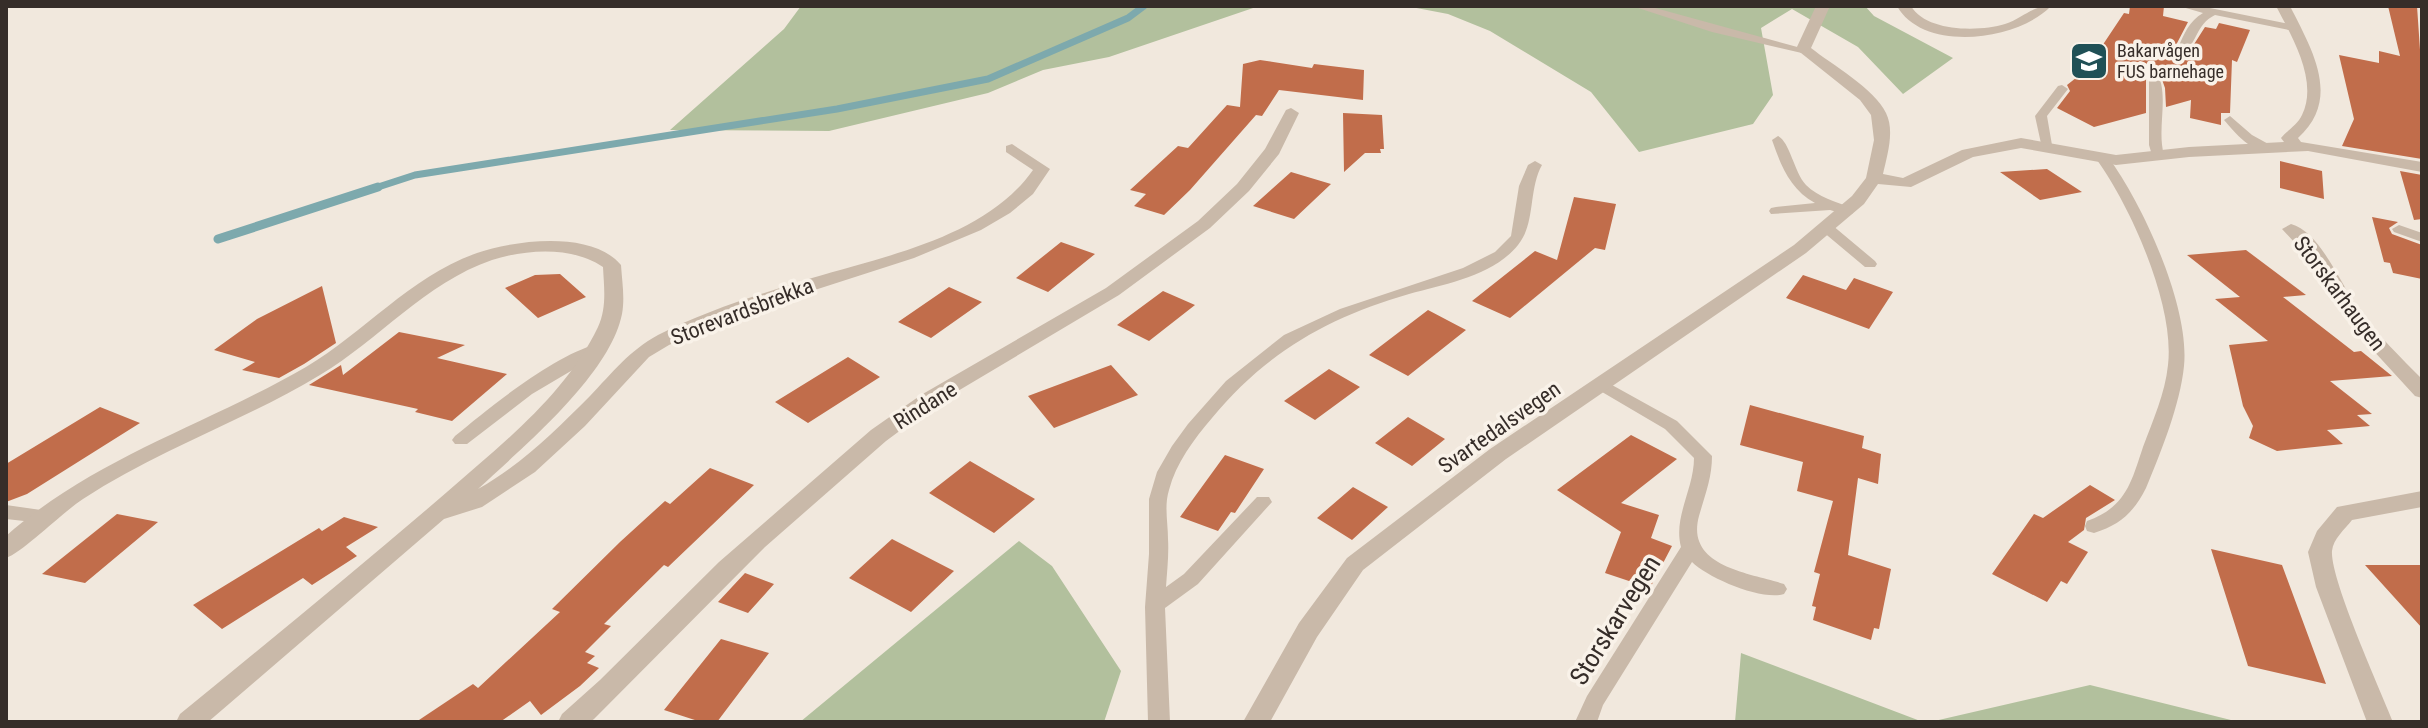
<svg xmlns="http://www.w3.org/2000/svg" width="2428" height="728" font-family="'Roboto Condensed',sans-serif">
<rect width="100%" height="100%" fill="#f1e8dd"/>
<path fill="#b2c09d" d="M801,6H1259L1109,57L1043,70L988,93L829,131L670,130L784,29Z
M1406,6H1865L1874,16L1953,58L1903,94L1858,47L1792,9L1761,28L1773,95L1753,124L1639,152L1591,92L1490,31L1448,14Z
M1019,541L1052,566L1121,671L1104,722H800Z
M1741,653L1923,722H1735Z
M2090,685L2239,722H1930Z"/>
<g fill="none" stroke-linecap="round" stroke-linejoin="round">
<path stroke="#7da9ad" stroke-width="7" d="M372,189L415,175L837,109L988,79L1128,18L1144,6"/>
<path stroke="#7da9ad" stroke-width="9" d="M218,239L378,187"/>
</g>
<path fill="#c16d4b" d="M2130,6H2164L2163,16L2188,22L2175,47L2183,54L2191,49L2205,27L2216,29L2219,23L2250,30L2237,62L2232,60L2230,113H2221V125L2190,118L2191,100L2166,107L2165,88L2158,68L2140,61L2130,68L2146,78V113L2094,127L2057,108L2070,91L2067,85L2086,70L2124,13L2129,14Z
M2388,6H2417L2422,79V159L2342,146L2354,119L2339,55L2379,63V51L2400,56Z
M1260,60L1312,68L1314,64L1364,70L1363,100L1279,90L1262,116L1256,115L1190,190L1164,215L1134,206L1146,194L1130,190L1178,146L1188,148L1227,105L1240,107L1243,64Z
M1343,113L1382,115L1384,149H1380L1381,153H1365L1344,172Z
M2280,161L2322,171L2324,199L2280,188Z
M2047,169L2082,192L2040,200L2000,172Z
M2400,171L2422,175V219L2414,220Z
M1291,172L1331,184L1294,219L1253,206Z
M1574,197L1616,204L1605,250L1595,248L1510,318L1472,301L1535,251L1557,260Z
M2372,217L2398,222L2389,228L2392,234L2422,245V279L2393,273L2390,263L2384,262Z
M1061,242L1095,254L1048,292L1016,278Z
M2246,250L2306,295L2283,297L2354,352L2361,351L2392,376L2330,381L2372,414L2357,415L2370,426L2327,430L2343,444L2277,451L2249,438L2253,426L2243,406L2229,345L2268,341L2215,299L2240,297L2187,255Z
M560,274L586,297L538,318L505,288L535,275Z
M1803,275L1846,290L1854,278L1893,292L1869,329L1786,298Z
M322,286L336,343L304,364L279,378L242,370L255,362L214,350L257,319Z
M949,287L982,302L931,338L898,322Z
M1163,291L1195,305L1149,341L1117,325Z
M1428,310L1466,330L1408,376L1369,355Z
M399,332L465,345L437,358L507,374L452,421L415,412L418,409L309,385L341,365L343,375Z
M848,357L880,377L808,423L775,402Z
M1111,365L1138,395L1054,428L1028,396Z
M1329,369L1360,387L1315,420L1284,401Z
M1750,405L1864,436L1862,448L1881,454L1878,484L1858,478L1848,555L1891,569L1879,629L1874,628L1871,640L1813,620L1816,607L1812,606L1820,574L1814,572L1833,501L1797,491L1803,462L1740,445Z
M100,407L140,423L27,494L6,502V464Z
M1408,417L1445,439L1412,466L1375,443Z
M1631,435L1677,459L1621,503L1659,515L1651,538L1672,546L1650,588L1605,573L1621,532L1557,490Z
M1225,455L1264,469L1235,513L1231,512L1218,531L1180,517Z
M970,461L1035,499L994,533L929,493Z
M710,468L754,485L668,567L664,565L604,624L611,626L585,652L595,656L587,663L599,668L580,686L541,715L530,701L500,722H416L473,684L478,688L560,612L552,609L620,542L665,501L670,504Z
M2090,485L2115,500L2086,518L2084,530L2068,542L2088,552L2067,584L2061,581L2047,602L1992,574L2034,514L2043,518Z
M1353,487L1388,507L1352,540L1317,518Z
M117,514L158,522L85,583L42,574Z
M344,517L378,527L346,547L357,556L312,585L303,578L222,629L193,605L319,528L322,531Z
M892,539L954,571L911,612L849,578Z
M2211,549L2282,565L2326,684L2248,666Z
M2365,565H2422V628Z
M745,573L774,584L748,613L718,602Z
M721,639L769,653L717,722H701L664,710Z"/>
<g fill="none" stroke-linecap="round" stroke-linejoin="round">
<path fill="#c9b9a9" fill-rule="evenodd" d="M1632,6H1648L1812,51L1806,54L1712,32Z
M2179,6H2200L2294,25L2299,28L2294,31L2215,15C2195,25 2198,43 2184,51L2178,48C2184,34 2189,21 2203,13Z
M2139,64L2155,69C2171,93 2156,127 2164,155L2158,159L2152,155L2149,145V77L2146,73L2133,67Z
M2062,85L2068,89L2047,116L2052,145L2046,149L2042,148L2035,116L2058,86Z
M2230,116L2252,135L2272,146V152C2252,153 2236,134 2224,120Z
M1778,136C1790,142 1794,172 1806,185C1818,197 1836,202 1852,208L1854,211L1852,214L1847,215L1830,210L1771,214L1769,211L1771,208L1776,207L1815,203C1790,189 1781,166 1772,140Z
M2103,156L2108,157C2143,204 2190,307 2184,366C2180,405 2161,452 2146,488C2134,512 2120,525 2094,533L2087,531L2085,526L2087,521C2126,507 2131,483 2143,447C2153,420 2165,394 2168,365C2175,306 2131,207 2097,160Z
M1535,161L1542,165C1528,190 1536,223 1518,245C1493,276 1445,284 1409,294C1329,317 1265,353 1212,418C1194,439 1176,463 1169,490C1164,506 1168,523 1168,539C1169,555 1167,571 1166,587L1184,574L1257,497H1269L1272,502L1198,584L1165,608L1170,722H1148L1145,607L1149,554V499L1157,472L1172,446L1188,424L1226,381L1284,335L1340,309L1463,268L1495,252L1511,236L1519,186L1528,165Z
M1827,224L1832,225L1875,261L1877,264L1875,267H1865L1822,231L1820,228L1822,225Z
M2399,225L2422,233V242L2394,232L2392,229Z
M597,344L605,349L603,352L532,394L467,444H455L452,440L455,436C490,407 553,356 597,344Z
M1603,380L1677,421L1712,456C1712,478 1705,495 1699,516C1685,567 1750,573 1784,584L1787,589L1784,594C1762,601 1708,578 1692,562L1603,705L1597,722H1575L1587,696L1681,547C1673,517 1694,489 1694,458L1665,429L1597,389L1595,385L1597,381Z
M6,505L48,511L51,516L48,521L42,523L6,519Z"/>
<path fill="#c9b9a9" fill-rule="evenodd" d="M1816,6H1830L1811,48C1831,64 1875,89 1886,113C1895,131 1887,156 1883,174L1903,178L1962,150L2021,138L2116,155L2189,147L2284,142L2281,138C2288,130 2298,124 2302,115C2319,81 2291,35 2276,6H2290C2312,50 2342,98 2298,138L2301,142L2422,162V172L2308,151L2189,157L2116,165L2021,148L1973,157L1911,187L1878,184L1864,204L1806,253L1506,459L1363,570L1317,637L1270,722H1243L1299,623L1347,558L1490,449L1794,245L1852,196L1866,178L1874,140L1871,115L1860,100L1796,49Z
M1897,6H1911C1926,32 1979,32 2005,24C2023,18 2031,6 2051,6C2018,41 1923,53 1897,6Z
M1291,108L1299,113L1279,154L1249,191L1210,228L1119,295L936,404L886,441L765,547L594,719L590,722H558L562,714L600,680L719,562L871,430L921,395L1106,288L1198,221L1237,184L1265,149L1286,110Z
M1012,144L1050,169L1033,194L1010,213L981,230L914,258L734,316L669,345L649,357L585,426L535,472L482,507L444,519L208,722H176L180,714C269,641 359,568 447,492C502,444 566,394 598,327C607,308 604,287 603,267C572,246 527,249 492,260C425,283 379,340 320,375C244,421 158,450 83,499C63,512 23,552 6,558V536C94,458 206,425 306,367C365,332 411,276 477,253C515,240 592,230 621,265C622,281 625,298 622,314C610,375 522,448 478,489C521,465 556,430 590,396C612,373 630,350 658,335C707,310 760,294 812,278C886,256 986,237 1033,170L1006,152V146Z
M2291,224C2320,231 2342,287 2359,310C2378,335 2400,357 2422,379V398L2415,396L2360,336L2334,301L2308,257L2282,229Z
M2422,491V507L2352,520C2345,529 2333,539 2332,551C2330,579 2380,689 2393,722H2367L2316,587L2308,552L2317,531L2337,507Z"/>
</g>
<defs>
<g id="school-square" transform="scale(2)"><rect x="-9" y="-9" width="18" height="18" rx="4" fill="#205056" stroke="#f9f2e9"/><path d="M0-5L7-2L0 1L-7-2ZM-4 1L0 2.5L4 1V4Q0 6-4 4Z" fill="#fff"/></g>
</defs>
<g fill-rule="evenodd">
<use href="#school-square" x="2089" y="61"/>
</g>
<g text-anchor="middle" stroke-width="7" stroke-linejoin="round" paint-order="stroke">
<g font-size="18" fill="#362d29" stroke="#f9f2e9" text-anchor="start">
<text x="2117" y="57">Bakarvågen<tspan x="2117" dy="21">FUS barnehage</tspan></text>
</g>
<g font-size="22" fill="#362d29" stroke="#f9f2e9">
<text transform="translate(2340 293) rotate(53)" y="8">Storskarhaugen</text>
<text transform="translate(742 311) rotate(-21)" y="8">Storevardsbrekka</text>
<text transform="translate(925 405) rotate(-32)" y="8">Rindane</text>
<text transform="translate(1499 427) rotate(-35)" y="8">Svartedalsvegen</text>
</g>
<g font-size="26" fill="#362d29" stroke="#f9f2e9">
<text transform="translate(1615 620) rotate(-58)" y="9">Storskarvegen</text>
</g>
</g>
<rect width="2428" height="728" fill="none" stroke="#362d29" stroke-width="16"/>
</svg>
